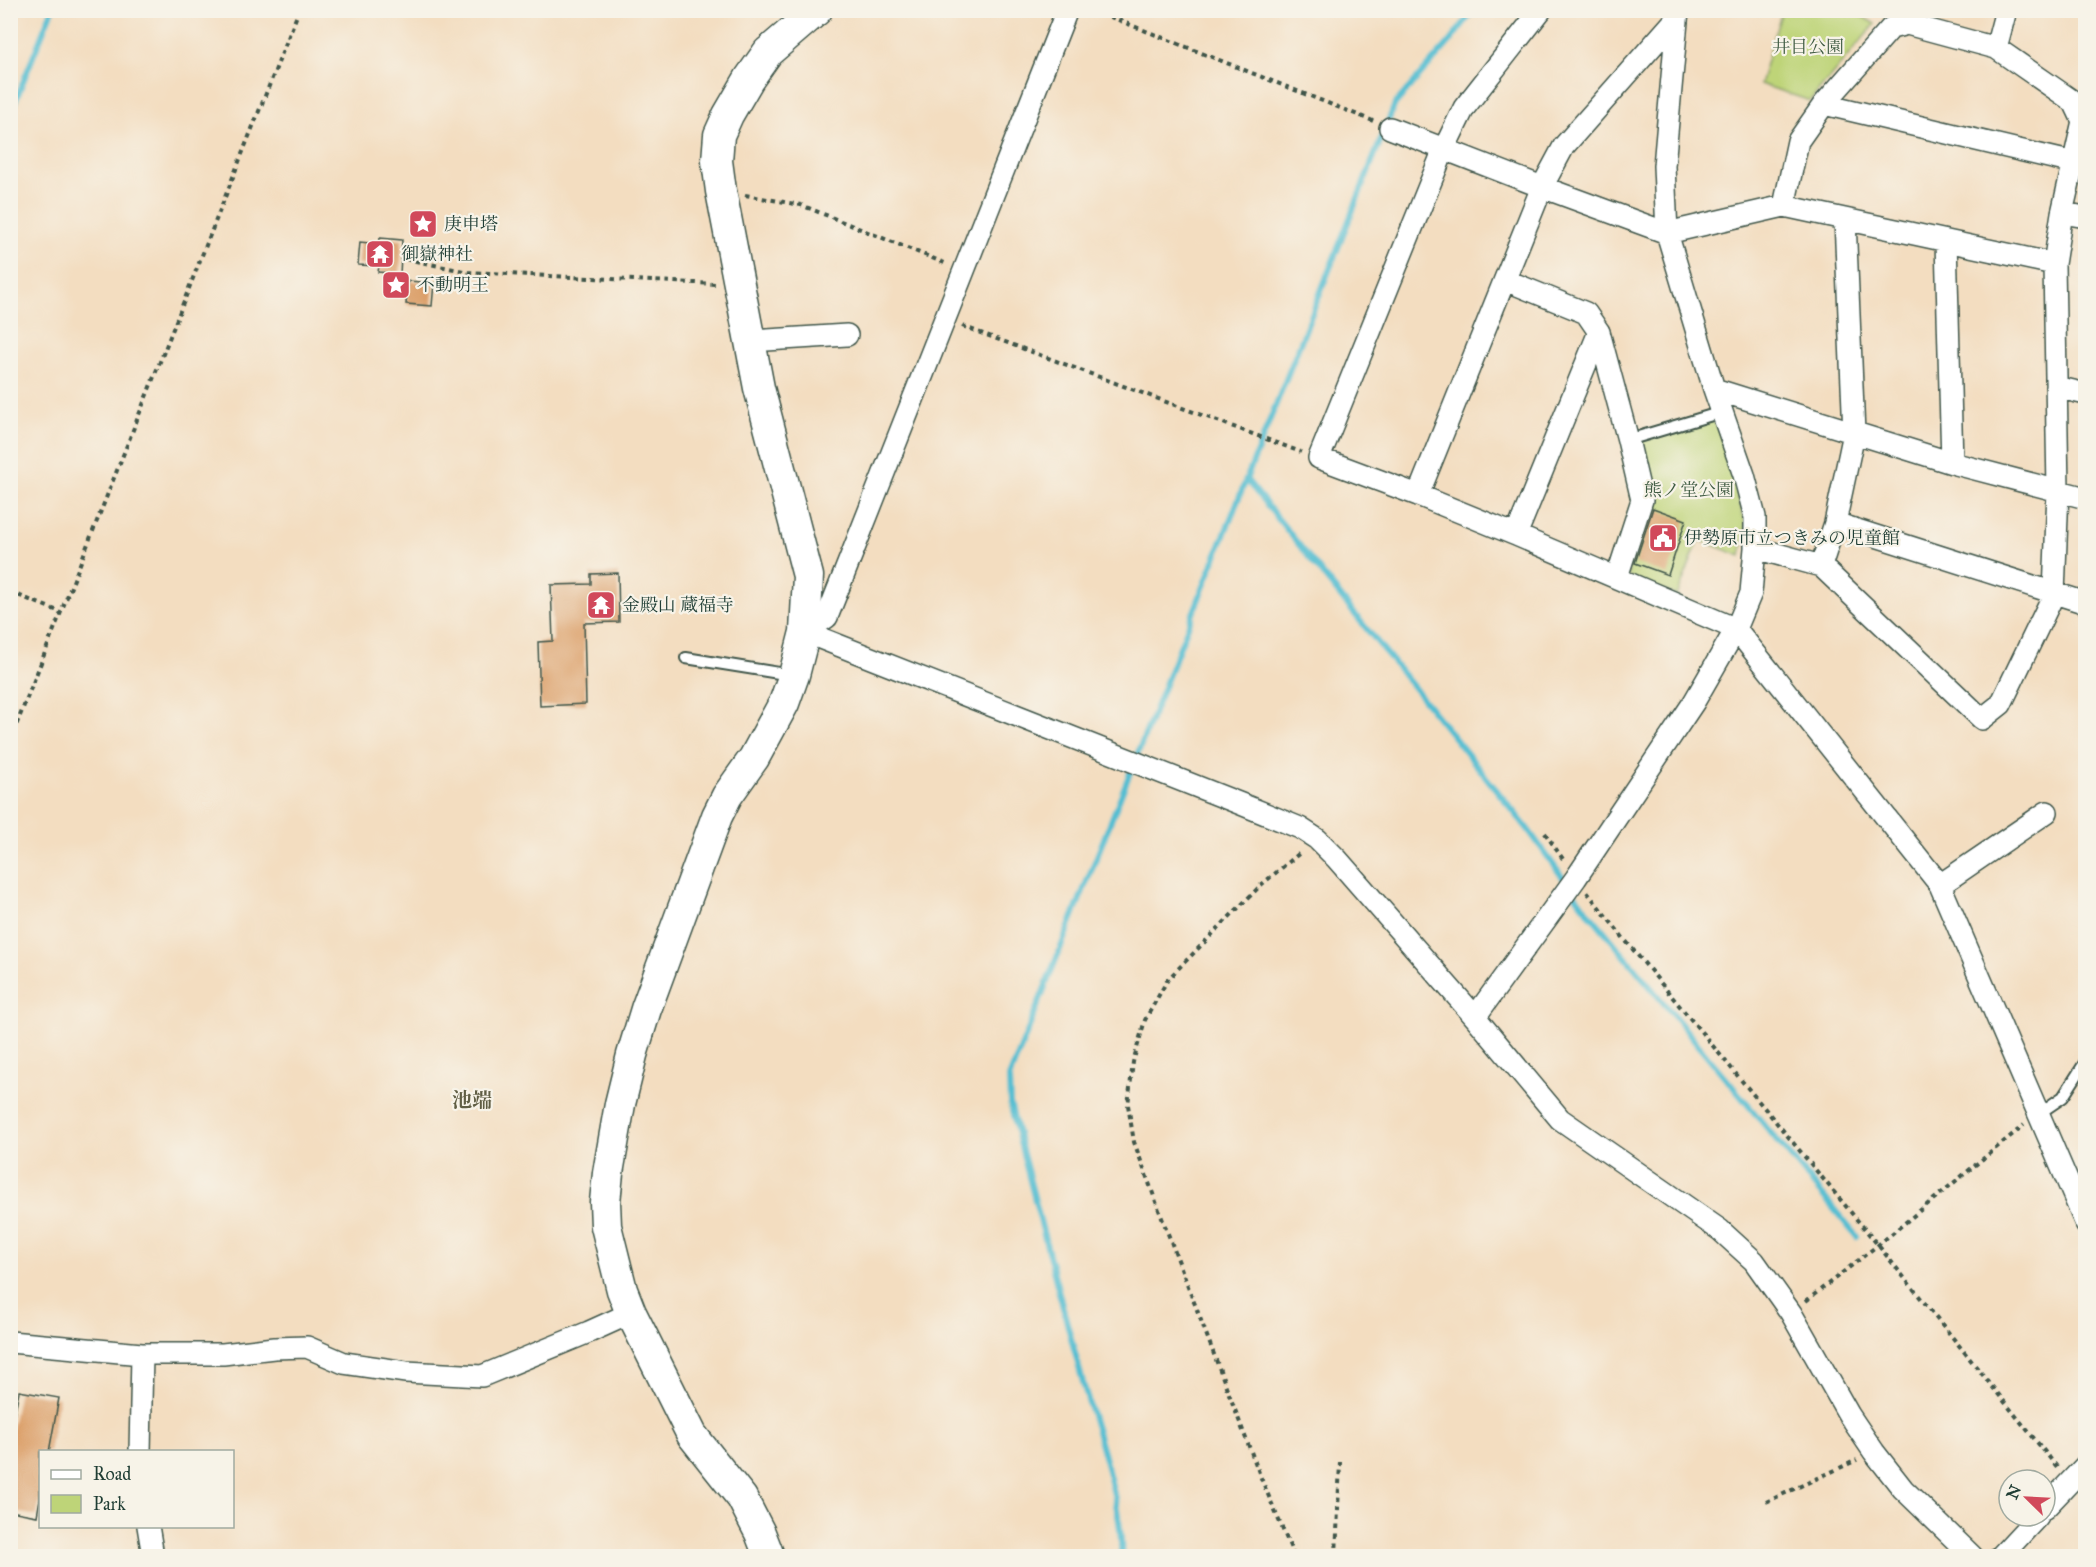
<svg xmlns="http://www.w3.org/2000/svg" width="2096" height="1567" font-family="'IM FELL Great Primer','Noto Serif JP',serif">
<rect width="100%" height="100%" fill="#f7f3e8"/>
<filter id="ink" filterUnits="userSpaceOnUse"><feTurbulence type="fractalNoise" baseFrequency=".0167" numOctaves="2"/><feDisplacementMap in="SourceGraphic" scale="12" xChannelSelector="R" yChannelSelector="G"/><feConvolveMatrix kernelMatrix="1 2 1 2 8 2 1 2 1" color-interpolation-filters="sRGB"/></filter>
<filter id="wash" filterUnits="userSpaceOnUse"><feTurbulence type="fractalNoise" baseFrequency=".008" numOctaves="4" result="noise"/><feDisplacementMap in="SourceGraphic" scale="24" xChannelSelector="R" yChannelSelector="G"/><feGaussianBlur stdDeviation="1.35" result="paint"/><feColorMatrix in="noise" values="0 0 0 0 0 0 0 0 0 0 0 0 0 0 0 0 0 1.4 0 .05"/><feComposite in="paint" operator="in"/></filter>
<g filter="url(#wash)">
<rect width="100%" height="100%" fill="#f3ddc0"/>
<path fill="#bed478" stroke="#6e8856" stroke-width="1.5" d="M1782,10L1853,11L1875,24L1810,101L1760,84Z
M1710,420L1717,423L1746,525L1741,556L1699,540L1677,596L1628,576L1638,442Z"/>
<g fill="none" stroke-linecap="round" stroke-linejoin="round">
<path stroke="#55bed1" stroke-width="6" d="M10,114L52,10
M1246,479L1527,828L1581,903L1857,1237
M1121,1556C1124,1511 1099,1442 1087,1397C1060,1299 1035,1201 1010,1103L1009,1078L1395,104L1447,45L1474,10"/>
</g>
<g id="blocks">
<path fill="#da9b63" d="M380,238L402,240L400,274L378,272L379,266L358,265L360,242L379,244Z
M408,281L434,283L432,306L406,304Z
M1653,508L1686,520L1668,575L1635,563Z
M618,573L619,622L584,623L586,704L540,706L538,642L553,641L551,585L591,584V574Z
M19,1391L59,1398L49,1452H40V1499L37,1516L10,1511V1436Z"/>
</g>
</g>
<g filter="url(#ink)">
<use href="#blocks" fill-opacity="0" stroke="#3f5549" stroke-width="1.5"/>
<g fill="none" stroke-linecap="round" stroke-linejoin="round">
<g stroke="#3f5549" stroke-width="14">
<path id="lane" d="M1628,440L1722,412
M686,658L791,675
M2038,1114L2063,1097L2086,1061"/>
</g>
<g stroke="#3f5549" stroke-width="24">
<path id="street" d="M1541,10L1464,108L1444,149L1319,458L1418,495L1516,535L1736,629L1940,885L2086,1224
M1996,48L2006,10
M1824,104L2074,163
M1390,128L1542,187L1667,233L1784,206L2054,264L2058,490L2054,594L2001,704L1982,719L1821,566L1835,523
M1784,206L1798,141L1824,104L1891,28L1907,24L1996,48L2074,102L2083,121L2062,213L2054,264
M2062,213L2086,217
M1845,220L1854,433L1835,523L2086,603
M1946,241L1952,463
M1505,280L1586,313L1599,332L1516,535
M1599,332L1628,440L1642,500L1617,577
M750,341L847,335
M2056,387L2086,394
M1714,389L1952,463L2086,498
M1418,495L1542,187L1564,146L1677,18
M1755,548L1821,566
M805,632L1241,804L1300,828L1317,839L1337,859L1475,1017L1560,1119L1720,1230L1754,1261L1791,1313L1849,1415L1874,1452L1903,1489L1972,1556
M805,632L827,617L1067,10
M1940,885L2047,812
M1475,1017L1576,878L1694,702L1736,629L1751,593L1755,548V517L1744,475L1714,389L1667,233L1664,166L1678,10
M10,1342L142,1354
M140,1452L142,1354H223L274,1348L307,1347L344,1363L406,1372L482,1376L589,1332L631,1313
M2045,1508L2086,1465
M148,1526L153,1556
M2001,1556L2038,1516"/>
</g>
<g stroke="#3f5549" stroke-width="33">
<path id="secondary" d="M769,1556L760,1533L742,1498L692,1435L631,1313L622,1290L606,1226L605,1202L608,1173L620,1104L632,1055L646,1009L717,816L727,796L754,758L784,703L794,675L805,632L808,576L759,388L721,191L717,161L719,135L728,115L749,79L768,52L817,10"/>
</g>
<path stroke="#3f5549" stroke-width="4" stroke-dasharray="4.5 4.5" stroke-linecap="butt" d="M1093,10L1373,121
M745,195L801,205L947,264
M406,259L468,272L715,284
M962,326L1301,452
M10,592L58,611
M10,741L299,10
M1545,833L1565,862
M1587,892L1625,940L1878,1245L2057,1467
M1806,1301L1878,1245L2024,1125
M1766,1502L1857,1460
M1294,1556L1261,1478L1159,1210L1134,1142L1128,1105L1133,1062L1145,1020L1168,979L1261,885L1301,852
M1336,1556L1340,1462"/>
<use href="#lane" stroke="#fff" stroke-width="10"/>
<use href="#street" stroke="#fff" stroke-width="21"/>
<use href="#secondary" stroke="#fff" stroke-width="30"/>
</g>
</g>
<defs>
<g id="sight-square" transform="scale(1.5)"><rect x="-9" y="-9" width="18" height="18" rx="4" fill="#d1495b" stroke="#f7f3e8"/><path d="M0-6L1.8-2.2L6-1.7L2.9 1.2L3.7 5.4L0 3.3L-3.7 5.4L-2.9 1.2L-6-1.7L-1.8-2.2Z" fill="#fff"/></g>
<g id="temple-square" transform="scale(1.5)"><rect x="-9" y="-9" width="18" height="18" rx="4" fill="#d1495b" stroke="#f7f3e8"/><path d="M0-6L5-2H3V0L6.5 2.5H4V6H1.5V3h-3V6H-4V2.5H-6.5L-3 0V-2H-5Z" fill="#fff"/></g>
<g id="civic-square" transform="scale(1.5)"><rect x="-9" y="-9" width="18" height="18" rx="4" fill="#d1495b" stroke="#f7f3e8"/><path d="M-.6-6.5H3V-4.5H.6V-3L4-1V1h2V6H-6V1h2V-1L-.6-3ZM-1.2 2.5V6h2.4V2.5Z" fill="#fff"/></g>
</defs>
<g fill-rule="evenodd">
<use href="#sight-square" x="423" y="224"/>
<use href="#temple-square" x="380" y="254"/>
<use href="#sight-square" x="396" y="285"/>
<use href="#civic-square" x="1663" y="538"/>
<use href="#temple-square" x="601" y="605"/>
</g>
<g text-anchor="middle" stroke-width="4.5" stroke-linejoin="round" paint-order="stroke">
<g font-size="18" fill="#3f5b42" stroke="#f7f3e8">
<text x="1808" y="53">井目公園</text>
<text x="1689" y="496">熊ノ堂公園</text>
</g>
<g font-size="18" fill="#1f3d34" stroke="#f7f3e8" text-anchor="start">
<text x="444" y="230">庚申塔</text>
<text x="401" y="260">御嶽神社</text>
<text x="417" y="291">不動明王</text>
<text x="1684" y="544">伊勢原市立つきみの児童館</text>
<text x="622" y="611">金殿山 蔵福寺</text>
</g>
<g font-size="20" font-weight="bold" fill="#605e44" stroke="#f7f3e8">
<text x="472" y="1107">池端</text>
</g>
</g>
<rect width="2096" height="1567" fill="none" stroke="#f7f3e8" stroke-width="36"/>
<rect x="39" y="1450" width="195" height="78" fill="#f7f3e8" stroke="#a1aaa0" stroke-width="1.5"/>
<rect x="51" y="1470" width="30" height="9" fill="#ffffff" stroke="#a1aaa0" stroke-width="1.5"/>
<text x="93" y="1480" font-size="18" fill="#1f3d34">Road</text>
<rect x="51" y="1495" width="30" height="18" fill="#bed478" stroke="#a1aaa0" stroke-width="1.5"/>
<text x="93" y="1510" font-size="18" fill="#1f3d34">Park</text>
<g transform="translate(2027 1498) rotate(294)"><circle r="28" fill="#f7f3e8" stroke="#a1aaa0" stroke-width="1.5"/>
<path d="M0-4.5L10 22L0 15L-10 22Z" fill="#d1495b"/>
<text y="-9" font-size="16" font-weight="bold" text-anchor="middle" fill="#1f3d34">N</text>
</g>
</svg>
